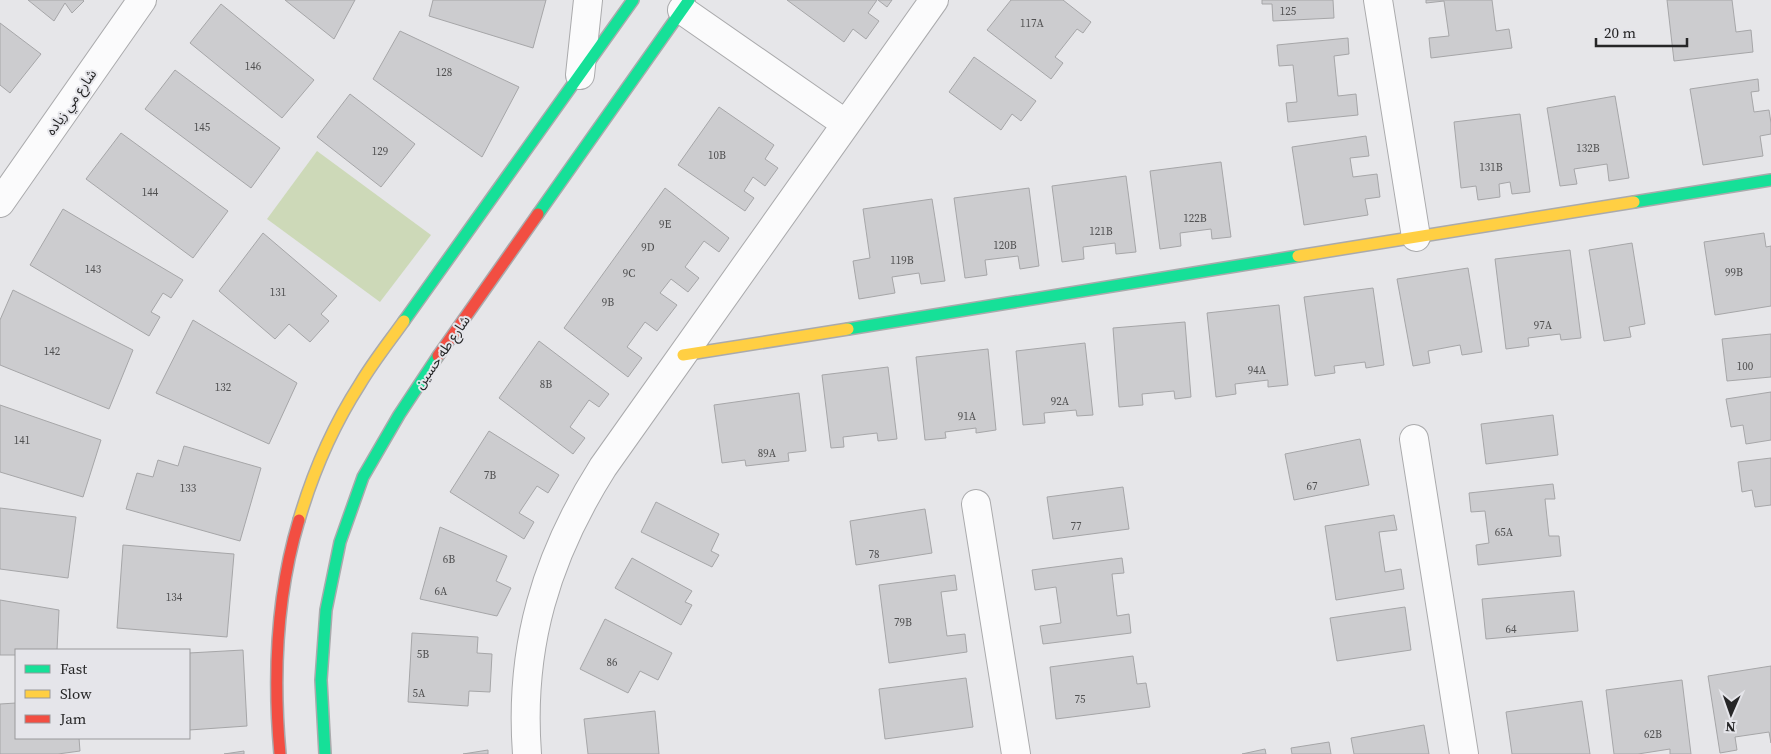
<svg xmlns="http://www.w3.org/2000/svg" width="1771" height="754" font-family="'Source Serif 4','Noto Sans Arabic',serif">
<rect width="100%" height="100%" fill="#e6e6e9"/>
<path fill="#cdd9b8" d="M317,151L431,235L380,302L267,219Z"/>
<path fill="#cccccf" stroke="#a6a6a8" d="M28,0H83L84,1L72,13L65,3L54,21Z
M285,0H355L334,39Z
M433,0H546L533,48L429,16Z
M787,0H877L868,13L879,21L866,39L853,29L844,42Z
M878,0H892L887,7Z
M1011,0H1063L1091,22L1083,33L1077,29L1055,57L1063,63L1051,79L987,30Z
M1262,0H1333L1334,18L1273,21L1272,4H1262Z
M1426,0H1492L1496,31L1509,29L1512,48L1431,58L1429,38L1449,36L1444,1L1426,3Z
M1667,0H1732L1736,32L1751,30L1753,52L1674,61Z
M221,4L314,80L282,118L190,43Z
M0,23L41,54L10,93L0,85Z
M400,31L519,87L482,157L373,79Z
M1348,38L1349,54L1334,56L1338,96L1356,94L1358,115L1288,122L1286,103L1297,102L1293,65L1279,66L1277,45Z
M974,57L1036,101L1021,121L1012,114L1001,130L949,92Z
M175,70L280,148L251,188L145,109Z
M1758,79L1759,91L1751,92L1754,112L1769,110L1771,123V134L1760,136L1763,156L1703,165L1690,89Z
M350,94L415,144L381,187L317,137Z
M1615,96L1629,178L1609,181L1607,164L1574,169L1577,184L1560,186L1547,108Z
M719,107L774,145L765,159L778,168L765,186L753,177L744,191L754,198L745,211L678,165Z
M1520,114L1530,192L1512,194L1510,182L1499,184L1500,197L1478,200L1476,186L1461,188L1454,122Z
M121,133L228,211L193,258L86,179Z
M1366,136L1369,156L1350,158L1353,177L1377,174L1380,197L1365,199L1368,215L1304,225L1292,147Z
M1221,162L1231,237L1212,239L1211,229L1180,233L1181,246L1160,249L1150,171Z
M1126,176L1136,252L1116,254L1115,243L1083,247L1084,259L1062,262L1052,186Z
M665,188L729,238L719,252L704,241L685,267L699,278L688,292L671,279L660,293L677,305L657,331L645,322L627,347L642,358L628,377L564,328Z
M1029,188L1039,266L1020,269L1018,256L985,260L987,275L965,278L954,198Z
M932,199L945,281L921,284L919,273L892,277L895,293L859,299L853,261L870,258L863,209Z
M63,209L183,280L171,298L163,293L151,312L160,317L149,336L30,265Z
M263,233L337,296L321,314L329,321L310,342L289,324L275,339L219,291Z
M1764,233L1766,247L1771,246V306L1715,315L1704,242Z
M1632,243L1645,324L1629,327L1631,337L1604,341L1589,250Z
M1570,250L1581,338L1561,340L1560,334L1528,338L1529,346L1506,349L1495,259Z
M1468,268L1482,352L1462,355L1460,345L1428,351L1430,363L1413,366L1397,279Z
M1373,288L1384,365L1366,368L1365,362L1334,366L1335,373L1315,376L1304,297Z
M13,290L133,350L109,409L0,365V320Z
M1279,305L1288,385L1268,387V380L1235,384L1236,394L1216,397L1207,313Z
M193,320L297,383L269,444L156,393Z
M1185,322L1191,397L1175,399L1174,391L1142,394L1143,405L1119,407L1113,328Z
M1771,334V377L1727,381L1722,339Z
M539,341L609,394L599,407L589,400L570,427L585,438L573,454L499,398Z
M1085,343L1093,415L1077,416L1076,410L1044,413L1045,423L1023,425L1016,351Z
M988,349L996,430L976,433V428L945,432L946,438L925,440L916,357Z
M888,367L897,439L878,441L877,433L843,437L844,447L831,448L822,375Z
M1771,392V440L1746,444L1743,425L1731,427L1726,399Z
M799,393L806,451L788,453L789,461L746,466L745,460L722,463L714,405Z
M0,405L101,440L83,497L0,472Z
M1553,415L1558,455L1486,464L1481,424Z
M489,431L559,475L548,493L537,486L519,513L534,522L524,539L450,492Z
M1360,439L1369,485L1294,500L1285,454Z
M184,446L261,468L240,541L126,509L137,473L153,477L158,460L178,466Z
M1771,458V505L1755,507L1752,490L1742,492L1738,462Z
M1553,484L1555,499H1545L1549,536H1559L1561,556L1478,565L1476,545L1489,543L1485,511L1471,512L1469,493Z
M1123,487L1129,529L1053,539L1047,497Z
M656,502L719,534L711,551L719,555L712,567L641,532Z
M0,508L76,517L68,578L0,569Z
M925,509L932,553L856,565L850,521Z
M1394,515L1397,530L1379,532L1385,572L1401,569L1404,589L1336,600L1325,526Z
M440,527L507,556L496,581L511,588L497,616L420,599Z
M123,545L234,554L227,637L117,628Z
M632,558L692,591L685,602L692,605L681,625L615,588Z
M1122,558L1124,573L1112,574L1117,616L1129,614L1131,633L1043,644L1040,626L1061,623L1056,587L1035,590L1032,570Z
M955,575L957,590L941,592L947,636L965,634L967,652L889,663L879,585Z
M1574,591L1578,631L1486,639L1482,599Z
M0,600L59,610L57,650H16V655H0Z
M1405,607L1411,650L1337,661L1330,618Z
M605,619L672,653L658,680L640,671L628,693L580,669Z
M412,633L478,637L477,653L492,654L490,692L469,691L468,706L408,702Z
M243,650L247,726L189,730V653Z
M1133,656L1137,684L1146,683L1150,707L1056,719L1050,667Z
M1771,666V743L1769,732L1735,737L1737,750L1720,753L1708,676Z
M966,678L973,727L885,739L879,689Z
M1682,680L1691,754H1670V749L1638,754H1614L1606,690Z
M1582,701L1590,754H1512L1506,712Z
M16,703V738H79L80,751L58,754H0V704Z
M655,711L659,754H588L584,719Z
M1424,725L1429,754H1354L1351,738Z
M1329,742L1331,754H1292L1291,748Z
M1265,749L1266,754H1242Z
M488,750V754H463Z
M244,751V754H224Z"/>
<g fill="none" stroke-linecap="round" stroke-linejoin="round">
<g stroke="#aaaaac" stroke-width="30">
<path id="street" d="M1378,0L1416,237
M682,10L846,124
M580,75L588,0
M0,203L142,0
M1414,439L1464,754
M976,504L1016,754
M527,754C519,647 546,557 603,467L934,0"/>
</g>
<g stroke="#aaaaac" stroke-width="14">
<path id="fast" d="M1634,202L1771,180
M538,214L689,0
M404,321L633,0
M848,329L1298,256
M325,754L321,680L326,610L340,542L363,477L399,415L438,356"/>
</g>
<g stroke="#aaaaac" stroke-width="14">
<path id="slow" d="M1298,256L1634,202
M683,355L848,329
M299,520C313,472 333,426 360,384C373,362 389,342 404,321"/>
</g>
<g stroke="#aaaaac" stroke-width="14">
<path id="jam" d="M438,356L538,214
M280,754C273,675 276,596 299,520"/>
</g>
<use href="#street" stroke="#fbfbfc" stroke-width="28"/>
<use href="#fast" stroke="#16e098" stroke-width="11"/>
<use href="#slow" stroke="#ffcf43" stroke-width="11"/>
<use href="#jam" stroke="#f24e42" stroke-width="11"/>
</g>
<g text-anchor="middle" stroke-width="4" stroke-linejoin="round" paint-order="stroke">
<g font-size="11" fill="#505051">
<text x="1288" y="15">125</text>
<text x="1032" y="27">117A</text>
<text x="253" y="70">146</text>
<text x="444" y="76">128</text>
<text x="202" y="131">145</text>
<text x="1588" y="152">132B</text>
<text x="380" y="155">129</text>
<text x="717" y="159">10B</text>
<text x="1491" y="171">131B</text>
<text x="150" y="196">144</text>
<text x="1195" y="222">122B</text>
<text x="665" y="228">9E</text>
<text x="1101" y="235">121B</text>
<text x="1005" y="249">120B</text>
<text x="648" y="251">9D</text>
<text x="902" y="264">119B</text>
<text x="93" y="273">143</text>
<text x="1734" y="276">99B</text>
<text x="629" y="277">9C</text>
<text x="278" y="296">131</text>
<text x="608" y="306">9B</text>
<text x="1543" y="329">97A</text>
<text x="52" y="355">142</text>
<text x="1745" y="370">100</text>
<text x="1257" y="374">94A</text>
<text x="546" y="388">8B</text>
<text x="223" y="391">132</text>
<text x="1060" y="405">92A</text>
<text x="967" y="420">91A</text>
<text x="22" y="444">141</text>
<text x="767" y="457">89A</text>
<text x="490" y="479">7B</text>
<text x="1312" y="490">67</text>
<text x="188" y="492">133</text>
<text x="1076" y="530">77</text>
<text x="1504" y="536">65A</text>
<text x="874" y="558">78</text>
<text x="449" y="563">6B</text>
<text x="441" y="595">6A</text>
<text x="174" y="601">134</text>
<text x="903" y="626">79B</text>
<text x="1511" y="633">64</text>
<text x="423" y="658">5B</text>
<text x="612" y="666">86</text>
<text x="419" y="697">5A</text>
<text x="1080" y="703">75</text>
<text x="1653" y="738">62B</text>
</g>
<g font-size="14" fill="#262627" stroke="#e5e5ea">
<text transform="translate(71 102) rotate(-55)" y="5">شارع مي زياده</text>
<text transform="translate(442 352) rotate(-55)" y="5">شارع طه حسين</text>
</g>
</g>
<rect x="15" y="649" width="175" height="90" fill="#e5e5ea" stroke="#99999c"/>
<rect x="25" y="665" width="25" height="8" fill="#16e098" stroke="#99999c"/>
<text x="60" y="674" font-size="15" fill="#262627">Fast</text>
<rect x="25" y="690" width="25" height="8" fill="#ffcf43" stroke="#99999c"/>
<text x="60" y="699" font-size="15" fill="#262627">Slow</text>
<rect x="25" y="715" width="25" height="8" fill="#f24e42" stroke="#99999c"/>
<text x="60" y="724" font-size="15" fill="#262627">Jam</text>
<g transform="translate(1731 714) rotate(182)" stroke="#e5e5ea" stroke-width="4" paint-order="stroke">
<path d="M0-4L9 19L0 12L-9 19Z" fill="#262627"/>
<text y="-8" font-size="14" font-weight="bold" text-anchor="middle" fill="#262627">N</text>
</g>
<path d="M1596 38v8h91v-8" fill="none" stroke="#262627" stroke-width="2.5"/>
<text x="1604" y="38" font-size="15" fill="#262627" stroke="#e5e5ea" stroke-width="4" paint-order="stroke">20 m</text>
</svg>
